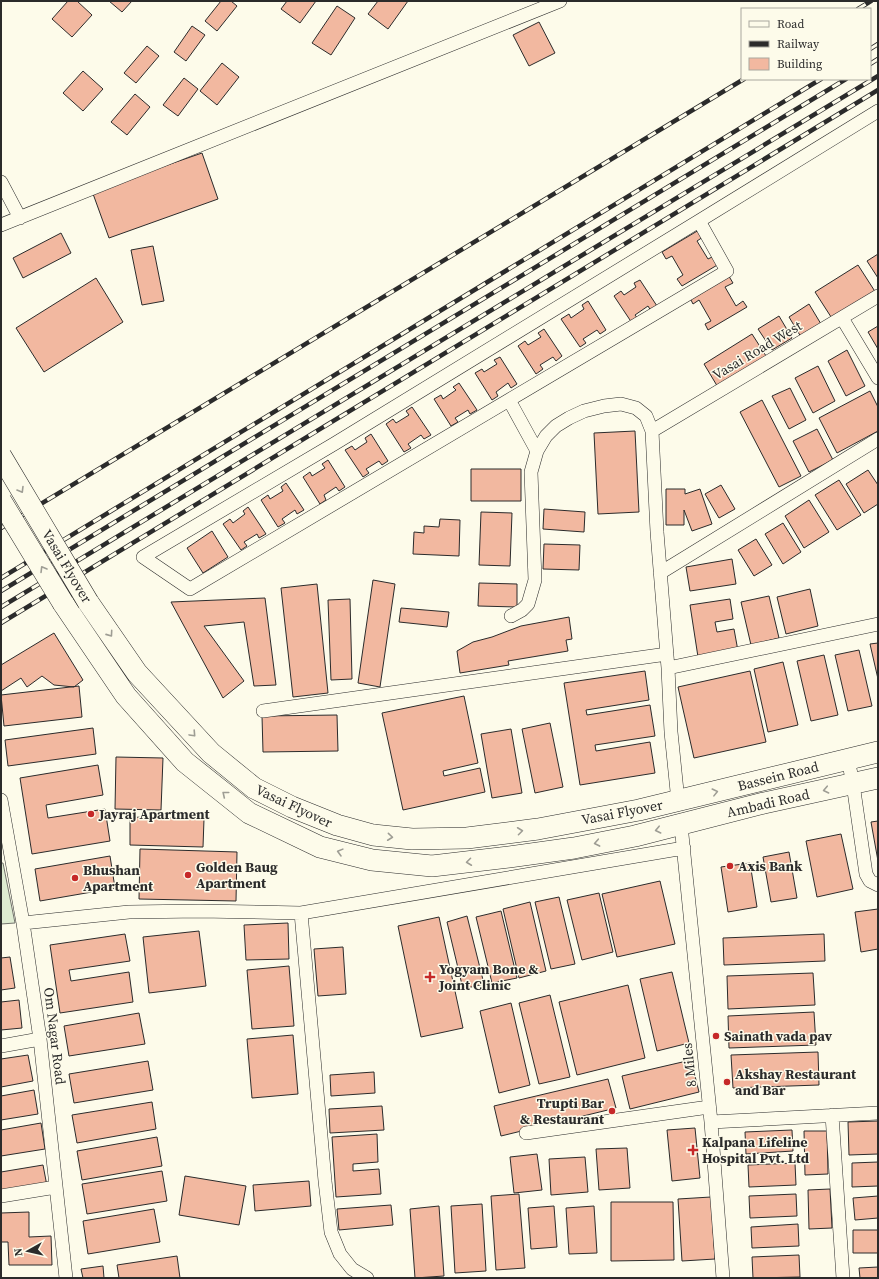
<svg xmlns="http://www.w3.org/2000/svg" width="879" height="1279" font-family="'Source Serif 4',serif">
<rect width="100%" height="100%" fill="#fdfbea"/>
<path fill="#deebd1" stroke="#74746e" d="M1,863H3L15,923L1,924Z"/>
<path fill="#f2b8a0" stroke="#2b2b2b" d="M68,1H77L92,15L72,37L52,19Z
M109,1H132L122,12Z
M221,1H231L237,6L217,31L205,21Z
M287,1H316L300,23L281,9Z
M378,1H408L388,29L368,14Z
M337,6L355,18L331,55L312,43Z
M539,22L555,53L529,66L513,35Z
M192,26L205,35L186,61L174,52Z
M147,46L159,56L136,83L124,73Z
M222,63L239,77L217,105L200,91Z
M83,71L103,89L83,111L63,93Z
M184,78L198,89L178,116L163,105Z
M135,94L150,107L127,135L111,122Z
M202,153L218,199L109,238L92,191Z
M699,230L703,237L697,241L708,259L714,256L719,264L682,286L677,279L683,275L672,256L666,259L662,252Z
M61,233L71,253L23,278L13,258Z
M153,246L164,301L142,305L131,250Z
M878,254V278L867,261Z
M858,265L876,293L833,320L815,292Z
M727,273L733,283L725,287L736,306L743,301L747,307L708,330L705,324L711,321L699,300L693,304L689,296Z
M96,278L123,322L44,372L16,328Z
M640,280L657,306L651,311L648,306L635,315L638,319L632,323L614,296L621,291L624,295L636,287L634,283Z
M588,301L606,330L600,334L597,330L583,339L586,343L580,347L561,319L569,314L571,318L584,309L582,305Z
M809,304L821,324L801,337L789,317Z
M779,316L792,338L772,350L758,329Z
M878,326V349L868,332Z
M544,329L562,356L556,361L553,357L540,365L543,369L536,374L518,346L525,341L528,345L541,337L538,333Z
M752,334L768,359L719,389L704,364Z
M847,350L865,386L846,396L828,361Z
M500,357L517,384L511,388L508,383L496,392L498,396L492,400L475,373L482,369L484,372L497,364L494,360Z
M818,366L835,401L813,413L795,378Z
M459,383L477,410L470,414L468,410L455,418L458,422L451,426L434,399L441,395L443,399L456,390L453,387Z
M790,388L806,420L789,429L772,396Z
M870,391L878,407V431L837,453L819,418Z
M762,400L801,476L779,487L740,412Z
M412,407L431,435L424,439L421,435L408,444L411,448L404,452L386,424L393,419L396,423L409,415L406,411Z
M817,429L833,460L809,472L793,441Z
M635,431L639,512L598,514L594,433Z
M371,434L388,461L382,465L379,461L366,469L369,473L363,477L345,450L352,446L355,450L367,442L365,438Z
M328,460L345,487L339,491L336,487L324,495L326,500L320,504L303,477L310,472L312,476L325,468L322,464Z
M471,469H521V501H471Z
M868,470L878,485V504L864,513L846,484Z
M839,480L861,515L837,530L815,495Z
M286,483L304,510L297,514L295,510L282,519L285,523L278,527L261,500L268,495L270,499L283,491L281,487Z
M721,485L735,509L719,518L705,494Z
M666,489H685V494L700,489L712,524L692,531L684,510V525H666Z
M809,500L829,532L804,548L785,516Z
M248,507L266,534L259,538L257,534L244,542L247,546L241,550L223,524L230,519L233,523L245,514L243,511Z
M544,509L585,512L584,532L543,529Z
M481,512L512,513L510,566L479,565Z
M440,519L460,520L459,556L413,554L414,532L424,533V526L439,527Z
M783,523L801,552L783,564L765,534Z
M212,531L228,557L203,573L187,548Z
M756,539L772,565L754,576L738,550Z
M544,544L580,545L579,570L543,569Z
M732,559L736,584L690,591L686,567Z
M373,580L395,584L380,687L358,683Z
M479,583L517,584V607L478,606Z
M317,584L328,693L293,697L281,588Z
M810,589L818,626L786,634L777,597Z
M769,596L779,638L751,645L741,602Z
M265,598L276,685L254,686L244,622L204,626L244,681L223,698L171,602Z
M350,599L352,679L331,680L328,600Z
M730,599L733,619L715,622L717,632L734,629L738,651L698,657L690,605Z
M401,608L449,612L447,627L399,622Z
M569,617L572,639L566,640L568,651L508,661L509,665L460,673L457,651L473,642L492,637L521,626Z
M54,633L83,680L74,687L54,685L42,676L27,687L21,678L1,691V665Z
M878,643V679L870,644Z
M859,650L872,706L848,711L835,655Z
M824,655L838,715L811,721L797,661Z
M783,662L798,725L768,732L754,669Z
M645,671L649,700L586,710L587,715L650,705L655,736L595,745L596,751L650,742L655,773L580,785L564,683Z
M750,671L766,742L694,758L678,687Z
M79,686L82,717L4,726L1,695Z
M464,696L478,763L443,771L444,776L480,768L485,792L403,810L382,713Z
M337,715L338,751L263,752L262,716Z
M550,723L563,787L535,793L522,729Z
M93,728L96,754L8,766L5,740Z
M511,729L522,793L492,798L481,734Z
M116,757L163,758L161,810L115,809Z
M98,765L103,795L46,805L48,818L105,809L110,841L32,854L20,778Z
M130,817L204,819L203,847L130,845Z
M878,821V861L871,822Z
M841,834L853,889L817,897L806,841Z
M140,849L237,852L236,901L139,899Z
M789,852L797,898L771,902L763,857Z
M110,856L115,888L40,901L35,869Z
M750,863L757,907L728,912L721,867Z
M660,881L675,944L617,957L602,894Z
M599,893L613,952L582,960L567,900Z
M559,897L575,964L551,969L535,902Z
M530,902L546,971L519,978L503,909Z
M878,909V949L861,952L855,912Z
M501,911L517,978L492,983L476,917Z
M467,916L484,984L463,989L447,922Z
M439,917L463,1028L421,1037L398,926Z
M288,923L289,959L246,960L244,925Z
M199,931L206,986L149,993L143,937Z
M125,934L130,961L69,970L71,981L129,972L133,1002L60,1013L50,945Z
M824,934L825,961L724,965L723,938Z
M343,947L346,994L318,996L314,949Z
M10,957L15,988L1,990V958Z
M289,966L294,1026L252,1029L247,970Z
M672,972L689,1043L657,1051L640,979Z
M813,973L815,1005L728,1009L727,976Z
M628,985L645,1058L577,1075L559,1002Z
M550,995L570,1077L539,1084L519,1003Z
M19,1000L22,1028L1,1030V1002Z
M511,1003L530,1085L499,1093L480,1011Z
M814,1012L816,1045L729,1048L728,1016Z
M139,1013L145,1044L69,1056L64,1026Z
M293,1035L298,1094L252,1098L247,1039Z
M818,1052L819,1085L733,1088L731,1055Z
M28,1055L33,1081L1,1087V1059Z
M691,1060L699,1092L630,1109L622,1076Z
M148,1061L153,1090L74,1103L69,1074Z
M374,1072L375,1093L331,1096L330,1075Z
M608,1079L616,1108L501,1136L494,1106Z
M34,1090L38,1114L1,1120V1096Z
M152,1102L156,1129L77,1143L72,1115Z
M382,1106L384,1130L330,1133L329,1109Z
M878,1121V1154L849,1155L848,1122Z
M41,1123L45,1149L1,1156V1130Z
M695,1128L700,1178L672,1181L667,1130Z
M792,1130L793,1151L746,1154L745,1132Z
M804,1131H827L828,1174L805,1175Z
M377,1134L378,1162L353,1164V1171L379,1169L381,1194L336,1197L332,1137Z
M157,1137L162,1166L82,1180L77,1151Z
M627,1148L630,1188L599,1190L596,1149Z
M537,1154L542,1190L514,1193L510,1157Z
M585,1157L588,1192L551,1195L549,1159Z
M878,1162V1186L852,1187V1163Z
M795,1163L796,1185L749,1187L748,1165Z
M43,1165L47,1186L1,1194V1172Z
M162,1171L167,1201L87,1214L82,1184Z
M185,1176L246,1186L239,1225L179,1215Z
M309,1181L311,1206L255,1211L253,1185Z
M830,1189L832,1228L809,1229L808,1190Z
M519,1194L525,1268L496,1270L491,1196Z
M796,1194L797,1216L750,1218L749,1196Z
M878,1196V1218L855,1220L853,1198Z
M711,1197L715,1259L682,1261L678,1199Z
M611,1202H673L674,1260L611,1261Z
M482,1204L486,1271L455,1273L451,1206Z
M391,1205L393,1225L339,1230L337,1209Z
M439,1206L444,1276L415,1278L410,1209Z
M554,1206L557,1247L531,1249L528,1208Z
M594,1206L597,1253L569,1254L566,1208Z
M154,1209L160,1242L88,1254L83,1221Z
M29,1212V1237L51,1236L52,1265H9L8,1242H1V1213Z
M798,1224L799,1246L752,1248L751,1227Z
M853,1230H878V1253H853Z
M799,1255L800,1277L753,1278L752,1257Z
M177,1256L180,1278H119L117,1265Z
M103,1266L104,1278H83L81,1269Z
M878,1267V1278H860L859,1268Z"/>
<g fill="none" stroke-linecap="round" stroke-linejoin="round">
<g stroke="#2b2b2b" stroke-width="14">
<path id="minor" d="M1,182L20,218
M699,221L878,111
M1,225L560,1
M842,318L878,378
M509,400L727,271L699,221L334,444L143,557L190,589L509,400L537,451
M652,431L878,296
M660,573L878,439
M511,616L522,610L528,604L535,580L531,472L537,451L546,436L556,426L569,418L584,411L604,406L621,404L636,408L646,416L652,431L657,532L668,668L671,732L678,801
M668,668L878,624
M263,711L667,654
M848,759L853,784L866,874L870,881L878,885
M1,800L23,923L40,1039L66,1278
M681,825L711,1122L723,1278
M301,913L325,1181L331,1232L340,1254L352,1269L367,1278
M23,923L129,912L200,911L301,913L684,848
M1,1046L40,1039
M832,1115L843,1278
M711,1122L878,1113
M526,1133L709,1107
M1,1196L56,1187"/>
</g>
<g stroke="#2b2b2b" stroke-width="22">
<path id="primary" d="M88,602L137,673L211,753L254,788L292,807L337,825L373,835L412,839L467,838L538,829L639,810L878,752
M63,603L126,696L185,762L249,813L320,847L372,860L432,866L509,857L574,848L635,836L764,803L878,778"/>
</g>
<use href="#minor" stroke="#fdfbea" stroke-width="13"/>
<use href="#primary" stroke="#fdfbea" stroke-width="21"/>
<g stroke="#2b2b2b" stroke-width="4.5">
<path id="rail" d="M858,9L871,1
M870,49L878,44
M870,64L878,59
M1,528L744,79
M1,578L821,79
M1,591L846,79
M1,607L878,76
M1,623L878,90"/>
</g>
<use href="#rail" stroke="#fdfbea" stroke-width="3" stroke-dasharray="9" stroke-linecap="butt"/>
<g stroke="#2b2b2b" stroke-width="22" stroke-linecap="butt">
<path id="primary-bridge" d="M1,456L88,602
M1,501L63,603"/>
</g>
<use href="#primary-bridge" stroke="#fdfbea" stroke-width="21"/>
</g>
<defs><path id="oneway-chevron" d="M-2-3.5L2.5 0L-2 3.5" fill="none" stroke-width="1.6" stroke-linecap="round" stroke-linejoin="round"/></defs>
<g stroke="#9e9d94">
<use href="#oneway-chevron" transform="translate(21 490) rotate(59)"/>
<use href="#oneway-chevron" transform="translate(43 569) rotate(-121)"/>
<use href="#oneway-chevron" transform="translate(110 634) rotate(55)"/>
<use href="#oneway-chevron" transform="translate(193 734) rotate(47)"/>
<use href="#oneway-chevron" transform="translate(826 790) rotate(168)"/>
<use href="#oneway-chevron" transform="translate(715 792) rotate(-14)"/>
<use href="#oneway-chevron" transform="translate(225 794) rotate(-141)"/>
<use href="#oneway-chevron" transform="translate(658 830) rotate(167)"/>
<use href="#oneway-chevron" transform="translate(520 831) rotate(-7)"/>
<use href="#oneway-chevron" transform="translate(390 837) rotate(6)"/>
<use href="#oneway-chevron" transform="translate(597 843) rotate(169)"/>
<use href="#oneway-chevron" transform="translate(340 852) rotate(-165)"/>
<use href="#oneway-chevron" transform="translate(469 862) rotate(173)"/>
</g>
<g fill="#c62828" stroke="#fdfbea" stroke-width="1.5">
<circle cx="91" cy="814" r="4"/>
<circle cx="730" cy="866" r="4"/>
<circle cx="188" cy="875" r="4"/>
<circle cx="75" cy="878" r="4"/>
<path d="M428 971h4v4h4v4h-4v4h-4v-4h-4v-4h4z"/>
<circle cx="716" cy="1036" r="4"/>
<circle cx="727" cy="1082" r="4"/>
<circle cx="612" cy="1111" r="4"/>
<path d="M691 1144h4v4h4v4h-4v4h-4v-4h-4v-4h4z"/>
</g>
<g text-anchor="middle" stroke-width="3" stroke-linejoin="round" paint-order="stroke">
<g font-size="14" fill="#2b2b2b" stroke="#fdfbea">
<text transform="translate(757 350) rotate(-31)" y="5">Vasai Road West</text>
<text transform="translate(67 566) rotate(59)" y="5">Vasai Flyover</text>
<text transform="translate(778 776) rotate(-14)" y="5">Bassein Road</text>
<text transform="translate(768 803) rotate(-13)" y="5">Ambadi Road</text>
<text transform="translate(294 806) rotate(25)" y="5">Vasai Flyover</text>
<text transform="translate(622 812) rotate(-11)" y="5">Vasai Flyover</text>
<text transform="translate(55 1036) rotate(83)" y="5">Om Nagar Road</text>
<text transform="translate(689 1065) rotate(-96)" y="5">8 Miles</text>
</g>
<g font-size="14" font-weight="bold" fill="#2b2b2b" stroke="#fdfbea" text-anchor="start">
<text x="99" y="819">Jayraj Apartment</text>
<text x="738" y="871">Axis Bank</text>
<text x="196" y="872">Golden Baug<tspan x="196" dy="16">Apartment</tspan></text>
<text x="83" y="875">Bhushan<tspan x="83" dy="16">Apartment</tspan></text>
<text x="439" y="974">Yogyam Bone &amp;<tspan x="439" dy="16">Joint Clinic</tspan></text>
<text x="724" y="1041">Sainath vada pav</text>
<text x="735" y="1079">Akshay Restaurant<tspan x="735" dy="16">and Bar</tspan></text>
<text x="604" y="1108" text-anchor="end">Trupti Bar<tspan x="604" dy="16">&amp; Restaurant</tspan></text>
<text x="702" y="1147">Kalpana Lifeline<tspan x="702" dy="16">Hospital Pvt. Ltd</tspan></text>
</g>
</g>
<rect width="879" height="1279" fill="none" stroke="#2b2b2b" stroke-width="4"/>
<rect x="741" y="8" width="130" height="72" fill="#fdfbea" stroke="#a9a89e"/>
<rect x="749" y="21" width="20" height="6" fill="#fdfbea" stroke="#a9a89e"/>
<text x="777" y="28" font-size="12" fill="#2b2b2b">Road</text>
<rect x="749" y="41" width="20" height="6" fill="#2b2b2b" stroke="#a9a89e"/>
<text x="777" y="48" font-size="12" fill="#2b2b2b">Railway</text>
<rect x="749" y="58" width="20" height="12" fill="#f2b8a0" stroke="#a9a89e"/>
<text x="777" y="68" font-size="12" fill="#2b2b2b">Building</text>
<g transform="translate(28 1251) rotate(262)" stroke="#fdfbea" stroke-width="3" paint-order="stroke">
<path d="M0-3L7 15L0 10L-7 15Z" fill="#2b2b2b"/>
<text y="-6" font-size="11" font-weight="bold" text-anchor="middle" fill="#2b2b2b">N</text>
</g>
</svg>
